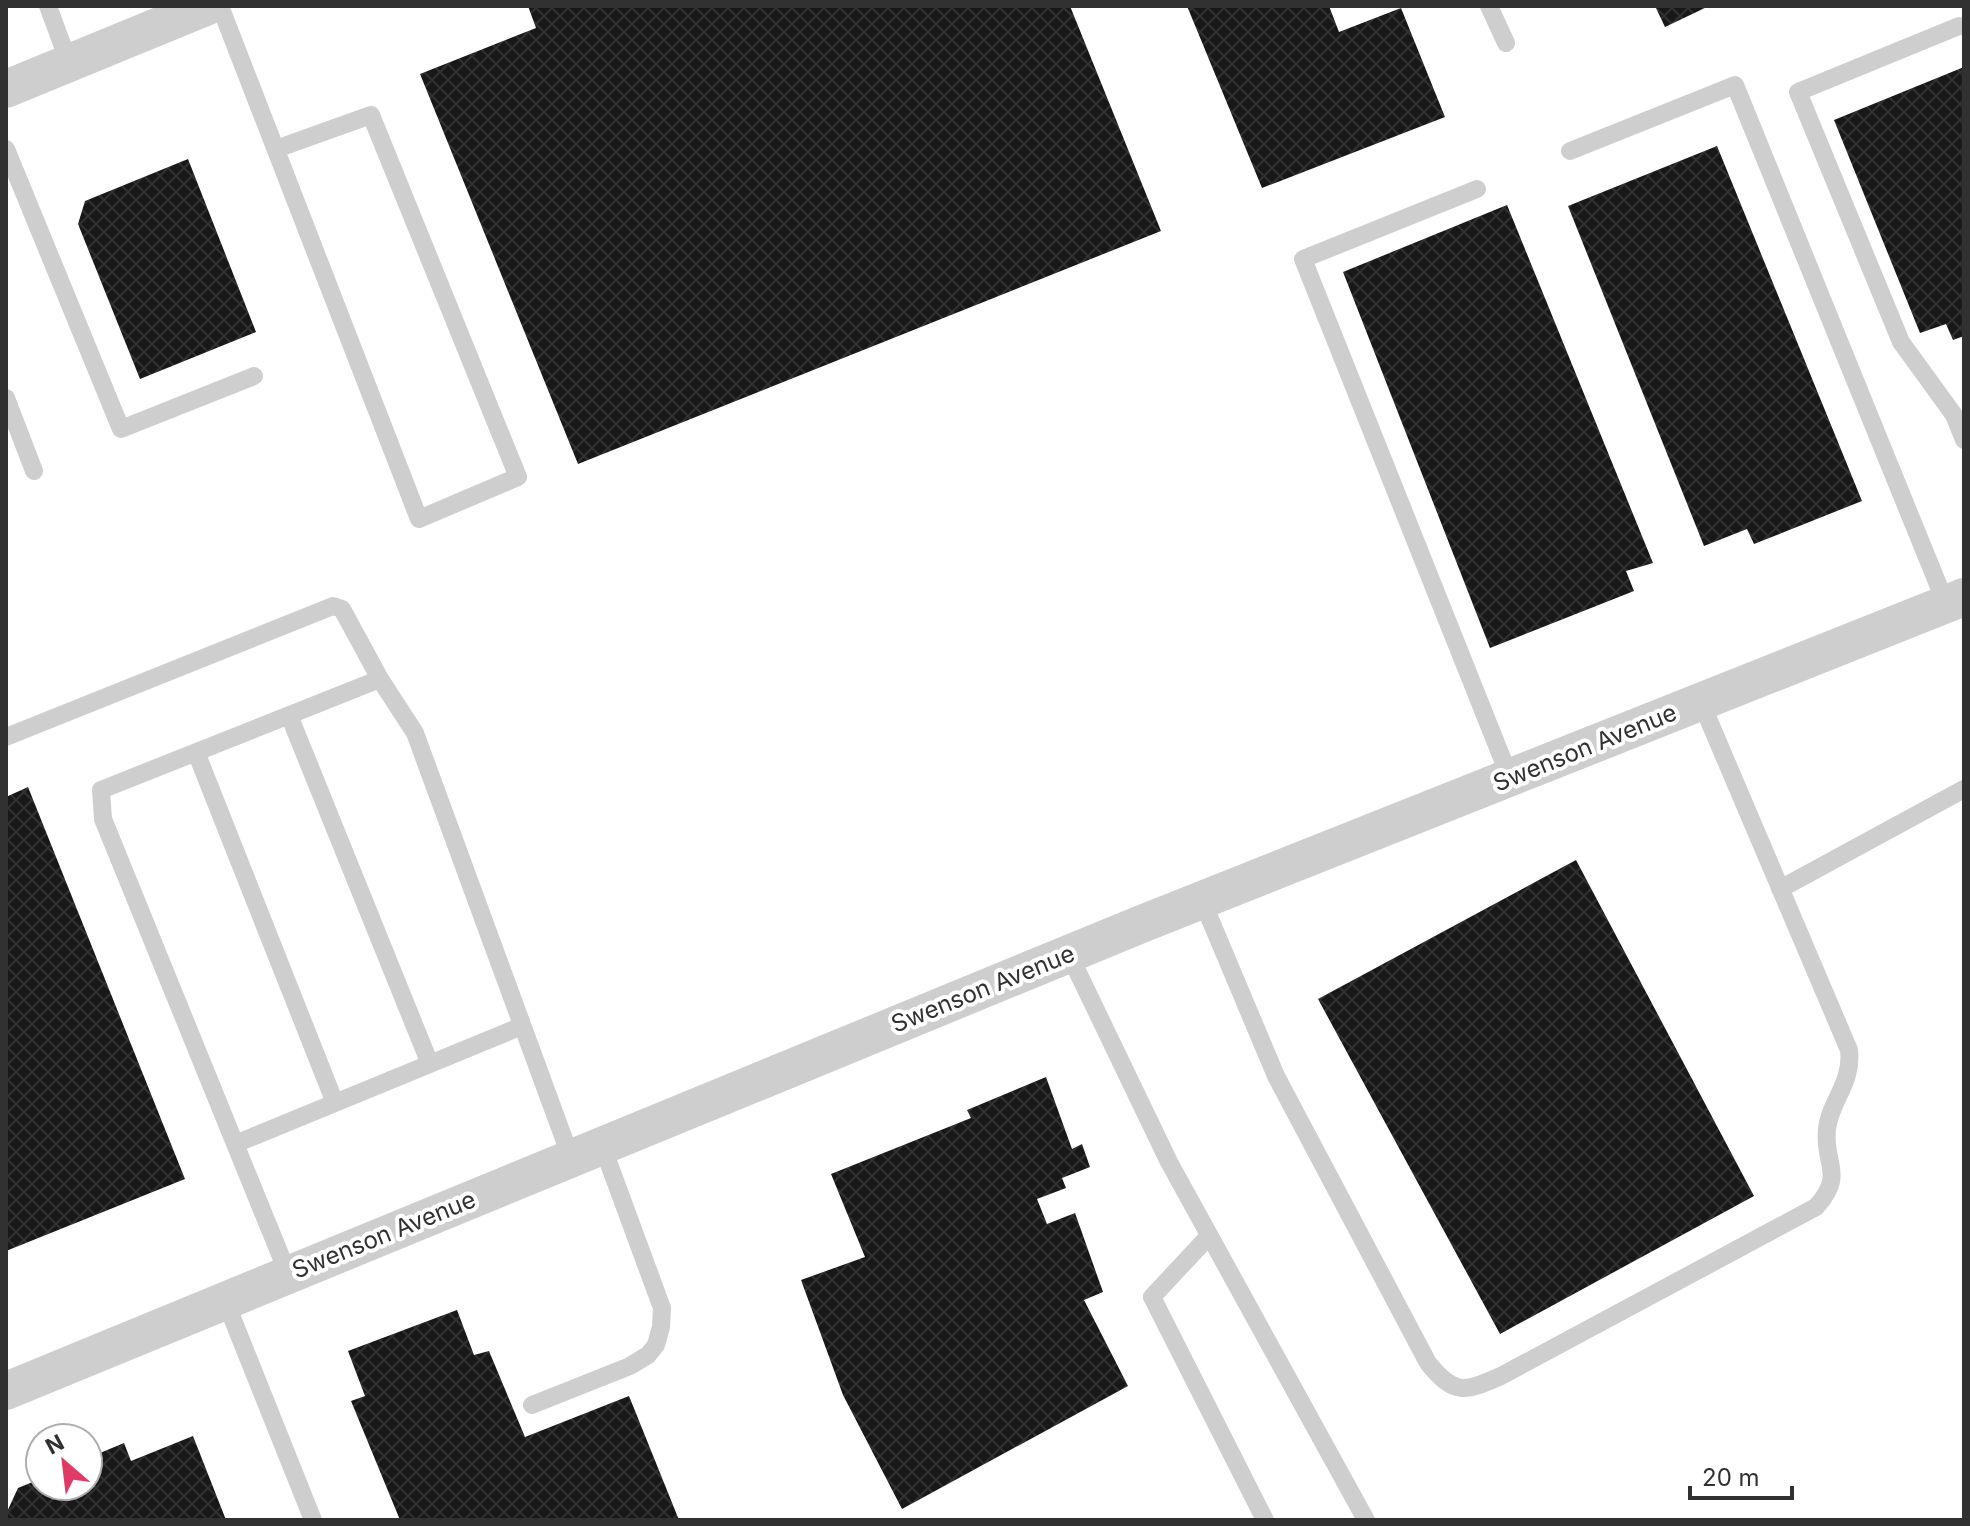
<svg xmlns="http://www.w3.org/2000/svg" width="1970" height="1526" font-family="Inter,sans-serif">
<defs>
<pattern id="building-cross-hatch" width="8" height="8" patternUnits="userSpaceOnUse" patternTransform="scale(2)"><rect width="8" height="8" fill="#181818"/><path d="M0 0l8 8M0 8l8-8" fill="none" stroke="#313131"/></pattern>
</defs>
<rect width="100%" height="100%" fill="#fff"/>
<path fill="url(#building-cross-hatch)" d="M528,6H1070L1161,231L578,464L420,74L536,28Z
M1187,6H1329L1339,32L1401,8L1445,117L1262,188Z
M1655,6H1709L1665,27Z
M1964,67V336L1953,340L1946,324L1920,333L1834,120Z
M1717,146L1862,501L1754,544L1747,529L1704,546L1568,206Z
M188,159L256,332L140,379L78,224L85,201Z
M1507,205L1653,563L1626,571L1634,591L1490,648L1343,272Z
M28,787L185,1179L6,1251V797Z
M1576,860L1754,1196L1500,1334L1318,999Z
M1046,1077L1072,1149L1082,1144L1090,1167L1062,1178L1066,1188L1037,1199L1047,1224L1075,1213L1103,1292L1084,1300L1128,1386L902,1509L843,1395L801,1280L865,1257L831,1174L971,1118L967,1110Z
M457,1310L474,1355L489,1351L525,1437L629,1396L679,1520H400L351,1401L365,1396L348,1351Z
M193,1436L226,1520H6V1514L18,1488L40,1479V1486H88V1458L124,1443L131,1461Z"/>
<g fill="none" stroke-linecap="round" stroke-linejoin="round">
<path stroke="#cecece" stroke-width="18" d="M48,6L69,63
M220,6L419,519L518,477L371,115L276,149
M1489,6L1506,43
M1959,26L1798,92L1901,342L1954,415L1964,440
M6,149L121,429L254,376
M1570,151L1735,85L1946,604
M1477,189L1303,259L1510,778
M6,398L34,471
M289,715L430,1064
M6,737L333,606L342,609L380,679
M196,752L335,1103
M1780,889L1964,789
M1202,900L1276,1076L1428,1363C1455,1396 1464,1392 1501,1376L1816,1207C1846,1174 1823,1164 1827,1129C1830,1101 1853,1083 1849,1050L1701,702
M1069,954L1169,1162L1366,1520
M235,1144L522,1026
M1209,1236L1152,1297L1265,1520
M288,1274L103,819L101,790L380,679L415,733L571,1158
M225,1300L313,1520
M532,1405L630,1366L648,1355L656,1345L661,1327L662,1308L602,1145"/>
<path stroke="#cecece" stroke-width="38" d="M6,89L208,6
M6,1391L1144,923L1964,597"/>
</g>
<g text-anchor="middle" stroke-width="8" stroke-linejoin="round" paint-order="stroke">
<g font-size="24" fill="#313131" stroke="#fff">
<text transform="translate(1585 748) rotate(-22)" y="8">Swenson Avenue</text>
<text transform="translate(983 989) rotate(-22)" y="8">Swenson Avenue</text>
<text transform="translate(384 1235) rotate(-22)" y="8">Swenson Avenue</text>
</g>
</g>
<rect width="1970" height="1526" fill="none" stroke="#313131" stroke-width="16"/>
<g transform="translate(64 1462) rotate(332)"><circle r="38" fill="#ffffff" stroke="#adadad" stroke-width="2"/>
<path d="M0-6L14 30L0 20L-14 30Z" fill="#e03a66"/>
<text y="-12" font-size="22" font-weight="bold" text-anchor="middle" fill="#313131">N</text>
</g>
<path d="M1690 1486v12h102v-12" fill="none" stroke="#313131" stroke-width="4"/>
<text x="1702" y="1486" font-size="24" fill="#313131" stroke="#ffffff" stroke-width="6" paint-order="stroke">20 m</text>
</svg>
